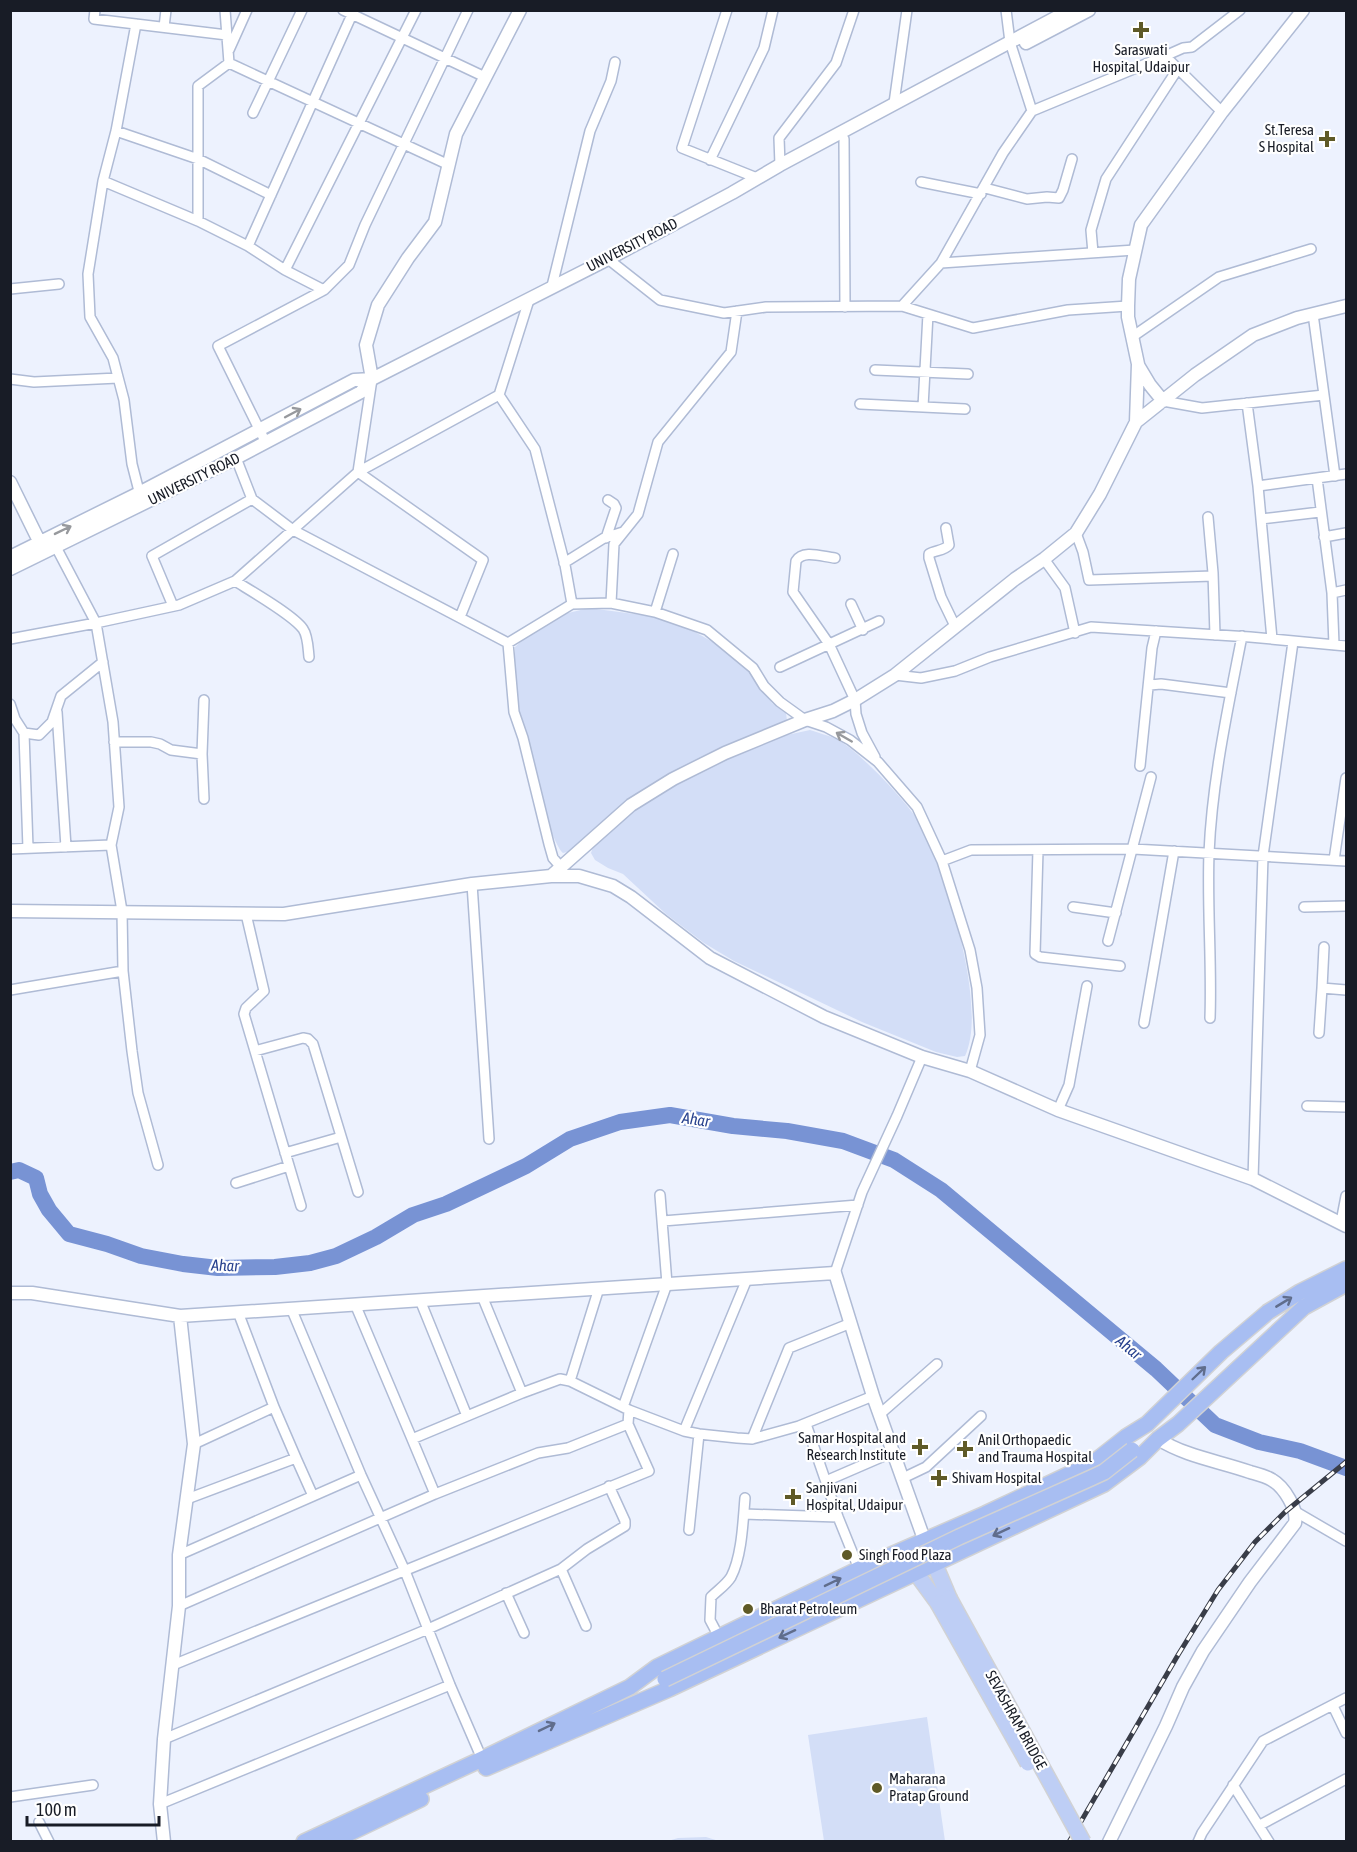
<svg xmlns="http://www.w3.org/2000/svg" width="1357" height="1852" font-family="'Asap Condensed',sans-serif">
<rect width="100%" height="100%" fill="#edf2fe"/>
<path fill="#d3def7" d="M589,608L657,617L695,632L727,650L754,676L772,703L786,713L787,721L782,726L711,754L632,796L597,826L571,851L563,853C549,841 522,736 518,712C514,691 515,669 515,647L529,634L564,614Z
M810,730C818,733 828,735 836,739C856,748 905,800 917,819C944,867 989,1005 965,1056L957,1057L936,1052L862,1022L734,961L704,943L666,914L623,874L608,868L595,860L591,853L595,841L627,814L677,782L749,749L787,735Z
M927,1717L945,1841H824L808,1735Z
M706,1837L719,1841H668L678,1838Z"/>
<g fill="none" stroke-linecap="round" stroke-linejoin="round">
<path stroke="#7893d4" stroke-width="16" d="M10,1172L19,1170L36,1178L40,1194L49,1210L69,1234L107,1244L141,1256L183,1264L218,1268L275,1267L310,1263L336,1256L376,1237L413,1215L446,1204L526,1166L570,1139L620,1122L670,1115L733,1126L787,1131L843,1141L894,1160L941,1190L1156,1369L1215,1425L1259,1442L1300,1451L1346,1468"/>
<g stroke="#afbbd5" stroke-width="12">
<path id="minor" d="M95,10L94,19L227,35
M225,10L229,63L449,165
M343,10L485,77
M727,10L682,148L757,178
M1006,10L1010,42L1032,111L1165,56L1222,112
M136,24L116,131L103,181L198,221
M164,27L166,10
M229,50L247,10
M1165,56L1183,48L1192,47L1240,10
M229,63L198,86V221L248,246L354,10
M894,103L907,10
M253,113L302,10
M116,131L198,159L271,195
M844,139L845,307
M710,160L764,48L773,10
M780,165L779,138L836,63L854,10
M103,181L88,274L90,317L113,358L124,400L132,464L141,499
M921,182L981,194
M985,188L1027,199L1047,197L1059,198L1063,190L1072,159
M248,246L285,270L416,10
M1093,253L1091,230L1106,179L1177,70
M608,259L660,300L724,313L766,307L902,306L941,263L1003,153L1032,111
M941,263L1135,250
M552,286L590,131L611,81L615,62
M10,289L59,284
M324,290L349,265L365,225L468,10
M902,306L973,328L1068,310L1128,306
M928,314L923,407L965,409
M1132,337L1219,277L1311,249
M875,370L968,374
M10,379L34,382L118,378
M499,395L535,449L565,565L572,604L508,643L514,712L523,738L549,844L553,858L560,866
M1324,395L1335,476
M1163,401L1202,408L1324,395L1313,314
M1247,403L1258,486L1272,639
M860,404L923,407
M266,443L218,346L324,290L285,270
M236,458L252,499L293,530L508,643
M1317,478L1332,593L1334,645
M1258,486L1346,474
M1208,517L1213,573L1215,635
M1261,519L1320,512
M946,528L949,545C944,551 935,550 929,554V558L941,597L955,626
M1076,533L1083,552L1089,580L1213,576
M1324,537L1346,533
M606,538L616,508L614,504L608,500
M835,558C823,557 803,549 796,561L793,592L829,644L855,700L856,714L862,733L875,757
M1044,559L1065,588L1075,633
M564,563L604,538L623,532
M235,581C251,591 293,615 303,629C308,636 308,648 309,657
M1332,593L1346,590
M611,603L614,544L638,514L658,442L731,352L737,311
M572,604L611,603L655,612L707,630L753,668L764,686L780,702L805,720L826,727L850,740L878,762L917,807L942,861L970,950L977,988L980,1035L970,1071
M851,604L863,630
M173,606L152,556L252,499
M655,612L673,554
M460,617L483,560L358,472L499,395L529,300
M10,639L96,623L56,547
M780,667L879,621
M895,675L921,678L955,671L990,657L1091,627L1250,637L1346,646
M1150,685L1161,684L1231,693
M10,704L15,719L24,733L39,735L52,722L61,696L103,662
M57,712L66,847
M24,733L28,848
M114,742H151L160,744L171,750L202,754
M1140,766L1152,648L1156,631
M204,799L202,754L204,700
M10,849L111,845
M1038,850L1035,954L1040,957L1120,966
M1334,860L1346,778
M942,861L971,850L1133,849L1346,861
M472,884L489,1139
M1073,907L1116,913
M1304,907L1346,906
M246,914L264,991L246,1008L244,1014L301,1206
M1108,941L1151,777
M1324,947L1322,988L1346,990
M123,971L132,1051L138,1093L158,1165
M10,990L123,971L122,911L111,845L119,807L113,722L96,623L179,605L235,581L358,472L372,379
M1210,1018C1212,963 1207,908 1209,853C1212,781 1228,708 1242,636
M1144,1023L1174,851
M1319,1033L1322,988
M255,1051L303,1038L308,1039L313,1044L358,1192
M1307,1106L1346,1107
M1058,1110L1069,1085L1087,986
M285,1153L341,1137
M1253,1179L1263,856L1293,642
M236,1183L289,1166
M663,1221L858,1205
M1341,1222L1346,1196
M835,1273L862,1192L897,1116L922,1057
M482,1296L522,1393
M420,1300L467,1416
M355,1304L412,1439
M291,1308L361,1475L405,1571L450,1685L482,1759
M570,1381L599,1288
M623,1407L667,1284L660,1195
M880,1414L937,1364
M806,1424L838,1517L859,1569
M684,1431L747,1279
M752,1439L789,1348L851,1323
M194,1444L274,1407
M296,1458L313,1496
M903,1478L926,1467L981,1416
M826,1481L893,1452
M435,1494L538,1453L568,1448L628,1424
M187,1499L296,1458L274,1407L238,1312
M1296,1512L1346,1541
M744,1514L838,1517
M689,1530L699,1434
M179,1555L361,1475
M561,1569L587,1549L625,1526V1521L609,1486
M506,1593L524,1633
M179,1606L435,1494L412,1439L522,1393L560,1379L570,1381L629,1410L684,1431L699,1434L737,1438L752,1439L799,1426L873,1396
M719,1637L710,1620L711,1597C718,1590 726,1585 731,1577C742,1556 743,1521 745,1498
M173,1665L649,1471L628,1424L629,1410
M1333,1706L1346,1733
M164,1739L428,1629L561,1569L586,1626
M1233,1785L1269,1842
M10,1797L93,1785
M160,1804L450,1685
M39,1822L49,1842
M1260,1825L1346,1779
M1198,1842L1202,1833L1263,1741L1346,1698"/>
</g>
<g stroke="#afbbd5" stroke-width="15">
<path id="tertiary" d="M1026,43L1089,10
M1138,365L1150,385L1163,401
M372,379L366,345L378,305L408,258L435,222L456,134L520,10
M1136,422L1138,364L1128,317V306L1129,279L1141,225L1222,112L1303,10
M10,482L42,547
M10,557L139,493L354,380L372,379
M10,569L236,458L361,392L372,379L608,259L732,193L780,165L1070,10
M551,876L631,805L673,779L725,753L805,720L833,711L855,700L895,675L1015,579L1044,559L1076,533L1100,494L1136,422L1195,375L1253,335L1297,318L1346,306
M10,911L284,914L472,884L551,876H579L613,886L631,897L710,958L824,1017L922,1057L970,1071L1058,1110L1253,1179L1346,1226
M10,1293H32L180,1316
M164,1842L160,1804L164,1739L179,1606V1555L194,1444L180,1316L835,1273L873,1396L924,1539
M1109,1842L1166,1726L1183,1687L1203,1651L1250,1582L1295,1523C1298,1509 1284,1487 1272,1480C1266,1476 1257,1474 1250,1472C1219,1461 1187,1457 1158,1439"/>
</g>
<g stroke="#d1d2d4" stroke-width="18">
<path id="primary" d="M930,1553L949,1598
M908,1562L938,1603"/>
</g>
<g stroke="#d1d2d4" stroke-width="18">
<path id="trunk" d="M486,1768L669,1689L1104,1484L1140,1457L1158,1439L1178,1424L1304,1307L1346,1284
M304,1842L482,1759L630,1687L657,1667L859,1569L985,1514L1093,1463L1126,1437L1147,1424L1221,1352L1268,1312L1300,1292L1346,1269
M331,1842L421,1799"/>
</g>
<use href="#minor" stroke="#fff" stroke-width="9"/>
<use href="#tertiary" stroke="#fff" stroke-width="12"/>
<use href="#primary" stroke="#becef5" stroke-width="15"/>
<use href="#trunk" stroke="#a8bef2" stroke-width="15"/>
<g stroke="#393d48" stroke-width="5">
<path id="rail" d="M1069,1842L1178,1655L1218,1590L1255,1542L1285,1512L1346,1462"/>
</g>
<use href="#rail" stroke="#fff" stroke-width="3" stroke-dasharray="9" stroke-linecap="butt"/>
<g stroke="#d1d2d4" stroke-width="18" stroke-linecap="butt">
<path id="primary-bridge" d="M949,1598L1083,1842
M938,1603L1028,1763"/>
</g>
<g stroke="#d1d2d4" stroke-width="18" stroke-linecap="butt">
<path id="trunk-bridge" d="M665,1679L959,1537L1091,1478L1104,1472L1132,1450"/>
</g>
<use href="#primary-bridge" stroke="#becef5" stroke-width="15"/>
<use href="#trunk-bridge" stroke="#a8bef2" stroke-width="15"/>
</g>
<defs><path id="oneway-shaft" d="M-6 0H5M1.5-3L5.5 0L1.5 3" fill="none" stroke-width="1.6" stroke-linecap="round" stroke-linejoin="round" transform="scale(1.5)"/></defs>
<g stroke="#97999d">
<use href="#oneway-shaft" transform="translate(293 413) rotate(-28)"/>
<use href="#oneway-shaft" transform="translate(63 530) rotate(-26)"/>
<use href="#oneway-shaft" transform="translate(844 737) rotate(-150)"/>
</g>
<g stroke="#606d8c">
<use href="#oneway-shaft" transform="translate(1284 1302) rotate(-31)"/>
<use href="#oneway-shaft" transform="translate(1199 1373) rotate(-44)"/>
<use href="#oneway-shaft" transform="translate(1001 1532) rotate(155)"/>
<use href="#oneway-shaft" transform="translate(833 1582) rotate(-26)"/>
<use href="#oneway-shaft" transform="translate(787 1634) rotate(155)"/>
<use href="#oneway-shaft" transform="translate(547 1727) rotate(-26)"/>
</g>
<g fill="#5f5a27" stroke="#fff" stroke-width="2">
<path d="M1138 21h6v6h6v6h-6v6h-6v-6h-6v-6h6z"/>
<path d="M1324 130h6v6h6v6h-6v6h-6v-6h-6v-6h6z"/>
<path d="M917 1438h6v6h6v6h-6v6h-6v-6h-6v-6h6z"/>
<path d="M962 1440h6v6h6v6h-6v6h-6v-6h-6v-6h6z"/>
<path d="M936 1469h6v6h6v6h-6v6h-6v-6h-6v-6h6z"/>
<path d="M790 1488h6v6h6v6h-6v6h-6v-6h-6v-6h6z"/>
<circle cx="847" cy="1555" r="6"/>
<circle cx="748" cy="1609" r="6"/>
<circle cx="877" cy="1788" r="6"/>
</g>
<g text-anchor="middle" stroke-width="4.5" stroke-linejoin="round" paint-order="stroke">
<g font-size="15" fill="#181c26" stroke="#fff" text-anchor="start">
<text x="1141" y="55" text-anchor="middle">Saraswati<tspan x="1141" dy="17">Hospital, Udaipur</tspan></text>
<text x="1314" y="135" text-anchor="end">St.Teresa<tspan x="1314" dy="17">S Hospital</tspan></text>
<text x="906" y="1443" text-anchor="end">Samar Hospital and<tspan x="906" dy="17">Research Institute</tspan></text>
<text x="978" y="1445">Anil Orthopaedic<tspan x="978" dy="17">and Trauma Hospital</tspan></text>
<text x="952" y="1483">Shivam Hospital</text>
<text x="806" y="1493">Sanjivani<tspan x="806" dy="17">Hospital, Udaipur</tspan></text>
<text x="859" y="1560">Singh Food Plaza</text>
<text x="760" y="1614">Bharat Petroleum</text>
<text x="889" y="1784">Maharana<tspan x="889" dy="17">Pratap Ground</tspan></text>
</g>
<g font-size="15" fill="#181c26" stroke="#fff">
<text transform="translate(632 245) rotate(-27)" y="5">UNIVERSITY ROAD</text>
<text transform="translate(194 479) rotate(-26)" y="5">UNIVERSITY ROAD</text>
<text transform="translate(1016 1720) rotate(61)" y="5">SEVASHRAM BRIDGE</text>
</g>
<g font-size="16" font-style="italic" fill="#28428e" stroke="#fff">
<text transform="translate(696 1119) rotate(8)" y="6">Ahar</text>
<text transform="translate(225 1265) rotate(2)" y="6">Ahar</text>
<text transform="translate(1129 1347) rotate(40)" y="6">Ahar</text>
</g>
</g>
<rect width="1357" height="1852" fill="none" stroke="#181c26" stroke-width="24"/>
<path d="M27 1816v9h132v-9" fill="none" stroke="#181c26" stroke-width="3"/>
<text x="36" y="1816" font-size="18" fill="#181c26" stroke="#ffffff" stroke-width="4.5" paint-order="stroke">100 m</text>
</svg>
